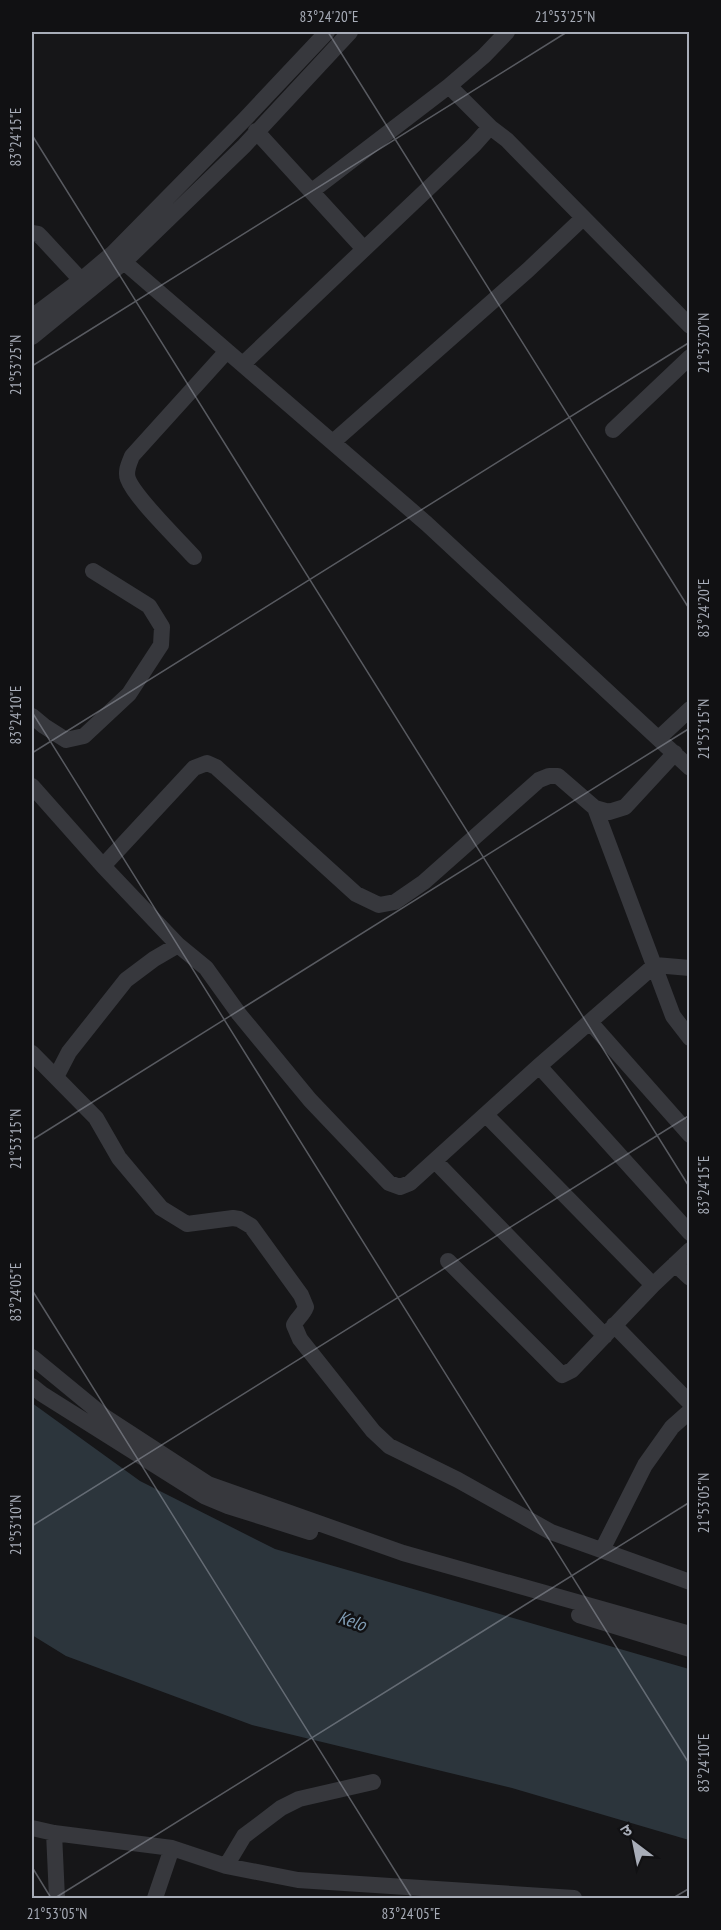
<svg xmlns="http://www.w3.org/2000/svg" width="721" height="1930" font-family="'PT Sans Narrow','Noto Sans Devanagari',sans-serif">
<rect width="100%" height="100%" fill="#161618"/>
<path fill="#2c353c" d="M32,1403L140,1481L275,1549L689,1669V1840L512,1788L252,1725L66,1656L32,1635Z"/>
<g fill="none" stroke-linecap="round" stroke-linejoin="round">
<path stroke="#37383d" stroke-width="16" d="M490,127L449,86L484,56L507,32
M256,131L364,249
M312,191L449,86
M32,233L38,234L42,238L81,280
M124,262L427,524L690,768
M32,317L81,280L113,253L245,119L327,32
M32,337L124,262L244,146L350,32
M243,364L474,145L490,127L507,140L690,326
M613,430L690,357
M333,442L528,270L583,218
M194,557C178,539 135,498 128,479C125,471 129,464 132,456L227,351
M32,716L44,726L66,740L84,736L129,694L161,645L162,627L149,606L93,571
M659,738L690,709
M32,786L103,866L178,945L206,968L239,1014L310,1100L389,1183L400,1187L410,1183L539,1066L655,965L690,968
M595,808L673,1016L690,1038
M103,866L194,768L207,763L216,767L356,894L379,905L395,902L424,882L539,780L549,776H558L595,808L609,812L625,807L675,753
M590,1022L690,1135
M32,1053L96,1118L119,1158L161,1208L187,1224L233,1218L239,1219L251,1226L301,1295L306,1307C303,1315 297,1318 294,1325L300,1339L373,1431L389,1446L458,1480L551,1532L690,1582
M539,1066L690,1233
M56,1077L69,1052L126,980L154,959L178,945
M486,1115L653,1285
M435,1161L605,1336
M448,1261L562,1375L572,1370L653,1285L690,1250
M675,1264L690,1278
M614,1325L690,1403
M32,1357L105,1417L208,1484L403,1553L690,1634
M32,1386L42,1394L204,1496L228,1506L310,1532
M602,1550L645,1465L672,1427L690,1411
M579,1615L690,1649
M32,1828L54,1833L172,1848L226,1866L298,1880L574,1898
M54,1833L57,1898
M226,1866L244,1836L281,1808L299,1799L373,1782
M155,1898L172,1848"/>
</g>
<path fill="none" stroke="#a8adb8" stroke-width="1.5" stroke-opacity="0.45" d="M328,32L690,610M689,32H690M32,135L690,1188M32,366L567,32M32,712L690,1765M32,753L690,342M32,1140L690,728M32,1290L412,1898M32,1526L690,1115M32,1867L51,1898M55,1898L690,1502M673,1898L690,1888"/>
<g text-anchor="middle" stroke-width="5" stroke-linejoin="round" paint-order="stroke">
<g font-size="18" font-style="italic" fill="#7f9bb3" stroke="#111113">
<text transform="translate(352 1621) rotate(19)" y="6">Kelo</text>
</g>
</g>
<rect width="721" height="1930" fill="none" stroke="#111113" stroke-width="66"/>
<g transform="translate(634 1843) rotate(328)" stroke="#111113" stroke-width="4.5" paint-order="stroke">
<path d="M0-4.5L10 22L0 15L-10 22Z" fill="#a8adb8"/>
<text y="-9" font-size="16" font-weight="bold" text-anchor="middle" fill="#a8adb8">उ</text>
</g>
<rect x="33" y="33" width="655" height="1864" fill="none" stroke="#a8adb8" stroke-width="2"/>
<g font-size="15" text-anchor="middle" fill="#a8adb8">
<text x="329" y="22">83°24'20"E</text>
<text x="565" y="22">21°53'25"N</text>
<text transform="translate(16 137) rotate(-90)" y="5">83°24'15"E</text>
<text transform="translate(704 343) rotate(-90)" y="5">21°53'20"N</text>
<text transform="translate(16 365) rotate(-90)" y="5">21°53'25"N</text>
<text transform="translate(704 608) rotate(-90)" y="5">83°24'20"E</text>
<text transform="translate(16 715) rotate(-90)" y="5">83°24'10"E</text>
<text transform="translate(704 729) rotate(-90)" y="5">21°53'15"N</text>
<text transform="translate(16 1139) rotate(-90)" y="5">21°53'15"N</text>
<text transform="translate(704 1185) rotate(-90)" y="5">83°24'15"E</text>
<text transform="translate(16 1292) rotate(-90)" y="5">83°24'05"E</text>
<text transform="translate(704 1503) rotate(-90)" y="5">21°53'05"N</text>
<text transform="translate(16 1525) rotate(-90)" y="5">21°53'10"N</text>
<text transform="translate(704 1763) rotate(-90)" y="5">83°24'10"E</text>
<text x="57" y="1919">21°53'05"N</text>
<text x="411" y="1919">83°24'05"E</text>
</g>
</svg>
